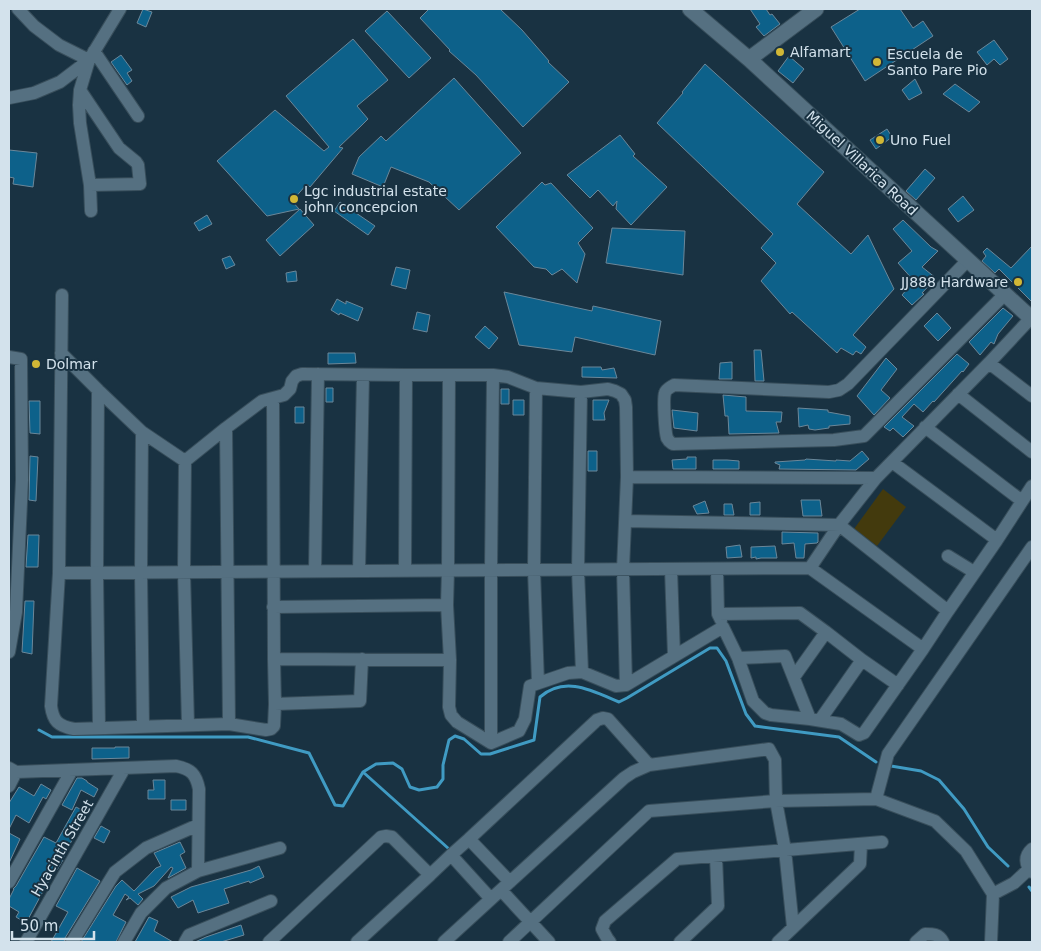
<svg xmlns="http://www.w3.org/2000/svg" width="1041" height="951" font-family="'DejaVu Sans',sans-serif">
<rect width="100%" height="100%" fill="#193242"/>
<path fill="#433a0d" d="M883,489L906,507L877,546L854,529Z"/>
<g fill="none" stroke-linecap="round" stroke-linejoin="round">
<path stroke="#409bc3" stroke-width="3" d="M39,730L52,737H248L309,753L335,805L343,806L363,772L376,764L393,763L402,769L410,787L419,790L437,787L443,779V765L449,740L455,736L464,739L481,754H490L534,740L540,697C565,675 593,691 619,702L627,698L710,648H717L726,661L746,714L755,726L839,737L876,762
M891,766L921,771L939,780L964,809L988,847L1008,866
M363,772L449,849
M1029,887L1032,891"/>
</g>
<path fill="#0d618a" stroke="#6b8799" d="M143,9L152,12L146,27L137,23Z
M429,9H500L522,30L549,61L548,62L569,82L523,127L476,75L449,51L450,50L420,18Z
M750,9H766L770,15L772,14L780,24L764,36L756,27L760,24Z
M860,9H900L913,28L923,21L933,36L865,81L831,27Z
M387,11L431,58L409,78L365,31Z
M353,39L388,80L357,106L368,119L361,126L339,147L343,148L310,187L307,184L292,201L299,209L267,216L217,161L275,110L324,151L329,147L286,96Z
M994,40L1008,59L1000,65L994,59L987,65L977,52Z
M121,55L132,70L127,73L132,81L127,85L111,62Z
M789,56L804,69L793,83L778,71Z
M705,64L824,172L797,204L851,254L868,235L894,289L853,335L866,347L861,354L856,351L853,355L841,348L837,353L792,312L790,314L761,281L776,263L761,248L773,234L657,123L683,93L682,92Z
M454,78L521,153L459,210L429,182L391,167L383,187L352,174L359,157L381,136L386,141Z
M915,79L922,93L909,100L902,90Z
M955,84L980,102L969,112L943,94Z
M887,129L892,137L876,149L870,140Z
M620,135L635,154L633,156L667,187L631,225L616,209L617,201L613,206L598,190L590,198L567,175Z
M9,150L37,153L33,187L13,184L14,178L9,177Z
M925,169L935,178L916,200L906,191Z
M542,182L545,185L551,183L593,228L578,243L585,254L577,283L562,269L552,275L546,269L534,267L496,227Z
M963,196L974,210L958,222L948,209Z
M340,202L375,226L368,235L334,211Z
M300,209L314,225L280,256L266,240Z
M207,215L212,224L199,231L194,223Z
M903,220L931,247L938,251L922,267L936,278L922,293L924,294L912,305L902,295L914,281L898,263L912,251L893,229Z
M612,228L685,231L683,275L606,263Z
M1032,246V302L999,269L995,273L982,261L986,256L983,252L987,248L1011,268Z
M230,256L235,265L226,269L222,259Z
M396,267L410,270L406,289L391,285Z
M296,271L297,281L287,282L286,273Z
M504,292L592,311L593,306L661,321L655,355L575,337L572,352L519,345Z
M337,299L346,304V301L363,308L358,321L340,313L339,315L331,310Z
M1003,308L1013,316L998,334L994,344L991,342L980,355L969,342Z
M417,312L430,315L427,332L413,329Z
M937,313L951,328L938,341L924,326Z
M485,326L498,338L489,349L475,337Z
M754,350H761L764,381H755Z
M328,353H355L356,363L328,364Z
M957,354L969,364L963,372L962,371L934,402L933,401L923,412L914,404L902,417L914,426L903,437L893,428L890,431L884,427Z
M886,358L897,369L881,390L890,398L874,415L857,396Z
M732,362V379H719L720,363Z
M582,367H601L602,370L614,368L617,378L582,377Z
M326,388H333V402H326Z
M501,389H509V404H501Z
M723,395L746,397V411L782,412L781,422H776L779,433L729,434L728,416H725Z
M513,400H524V415H513Z
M593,400H609L604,413L605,420H593Z
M29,401H40V434L30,433Z
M295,407H304V423H295Z
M798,408L828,410V412L850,416V424L829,426V428L815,430L809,429L808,425L799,427Z
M672,410L698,413L697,431L674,428Z
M588,451H597V471H588Z
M862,451L869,459L856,470L779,469L780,465L775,463V462L805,460L806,459L836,461V460L850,461Z
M30,456L38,457L36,501L29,500Z
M687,457H696V469H673L672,460L687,459Z
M713,460H727L739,461V469H713Z
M801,500H820L822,516H803Z
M705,501L709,513L697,514L693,506Z
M760,502V515H750V503Z
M724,504H732L734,515H724Z
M782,532L818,533V542L817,543L805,544L804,558H796L794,543L782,544Z
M28,535H39L38,567H26Z
M740,545L742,557L727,558L726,547Z
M775,546L777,558H761L756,559V557L751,558V547Z
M25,601H34L32,654L22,652Z
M115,747H129V758L92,759V748H115Z
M77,778H82L87,781V782L98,789L94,797L81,790L72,810L62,805Z
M153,780H165V799H148V790H154Z
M41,784L51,790L46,799L43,797L29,823L16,815L9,829V803L19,787L34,796Z
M171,800H186V810H171Z
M76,807L86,812L62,860H63L57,870L55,869L26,923L16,917L19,912L9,906V899L14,889H13L16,886L44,837L56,843Z
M101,826L110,831L104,843L94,838Z
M9,833L20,839L9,863Z
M180,842L185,852L180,855L186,868L168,878L173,868L171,867L154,886L138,894L143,899L138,905L130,898L126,900L129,897L125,894L113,915L126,922L116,942H81L116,886L122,880L134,891L156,868L161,866L154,853Z
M259,866L264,877L250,883L249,881L224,889L229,903L198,913L193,900L178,908L171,897L191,887L251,870Z
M77,868L100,881L65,938L64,942H51L68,912L56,906Z
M149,917L158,921L154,931L173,942H135Z
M241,925L244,935L221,942H195L206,937Z"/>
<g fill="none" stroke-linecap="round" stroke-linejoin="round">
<g stroke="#384e5b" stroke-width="14">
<path id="street" d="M18,9L34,26L59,45L89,60L80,90L79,105L80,123L90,185L91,211
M94,51L138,116
M80,90L119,148L136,162L138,165L140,184L90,185
M9,98L34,93L60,82L89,60L120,9
M968,260L848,384L839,390L829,392L674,385C671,387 666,389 665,393C663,399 665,432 667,438C669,442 670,442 673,444L834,440L864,436L1005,294
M62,295L59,573L51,706C53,721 58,726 74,729L229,724L266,730L271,729L274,726L275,704L274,659L273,399
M61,353L98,390L142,432L185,461L226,428L262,401L284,395L290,389L292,381L296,376L302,374L406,375H493L508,377L536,388L581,392L608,389L615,391L621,394L625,400L626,407L627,477L623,569L626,685
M9,357L21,359L22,480L16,612L9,652
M989,363L1032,396
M449,375L448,570L447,605L450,660L449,707L451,715L457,722L491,743L519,731L525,719L530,686L568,673L582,672L616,686L626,685L723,627L738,658L753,701L765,713L771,715L810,719L841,724L859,735L864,733L923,649L948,611
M536,388L534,570L538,683
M98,390L97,573L99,727
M581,392L578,570L582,672
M958,394L1032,452
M925,427L1022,501
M226,428L229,724
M142,432L141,572L143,726
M185,461L184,572L188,725
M627,477L876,478
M625,521L839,525L948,611L997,540L892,462
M997,540L1032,486
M948,556L974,572
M810,568L923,649
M671,569L674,656
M717,569L718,614L721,620
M315,571L318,374
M359,571L363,375
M405,571L406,375
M59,573L810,568L839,525L876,478L989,363L1031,318
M273,607L447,605
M718,614L800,613L826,632L794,677
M826,632L862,660L898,685
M738,658L785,656L810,719
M274,659L450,660
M275,704L360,701L362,659
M820,720L862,660
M491,743V570L493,375
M9,768L16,772L176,766C191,769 196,774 199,789L198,871
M9,786L16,772
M876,799L888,754L1032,547
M469,839L451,855L491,899L624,778L633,772L649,765L769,749L775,760L776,801L785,850L793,927
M1032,849C1024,856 1025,865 1032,872
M9,882L72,770
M510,882L469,839L597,720L603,718L608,719L649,765
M501,890L549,942
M993,894L1014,883L1029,869
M26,942L124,769
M72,942L115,872L146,848L198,825
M124,942L141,913L166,888L198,871L280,848
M185,942L189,935L271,901
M269,942L381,837L386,836L392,837L430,875L451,855
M357,942L430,875
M444,942L491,899
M509,942L649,811L776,801L876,799L935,821L966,851L993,894L991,942
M610,942L607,938L602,929L605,921L677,859L882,842
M680,942L718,906L716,856
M778,942L860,864L861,844
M916,942L925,934C933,934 939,934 943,942"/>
</g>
<g stroke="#384e5b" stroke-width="17">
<path id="secondary" d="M690,9L749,59L1032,319
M749,59L816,9"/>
</g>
<use href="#street" stroke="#557081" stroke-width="12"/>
<use href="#secondary" stroke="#557081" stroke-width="15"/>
</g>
<g fill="#d1b736" stroke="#193242" stroke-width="2">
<circle cx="780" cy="52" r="5"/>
<circle cx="877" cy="62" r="5"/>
<circle cx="880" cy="140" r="5"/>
<circle cx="294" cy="199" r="5"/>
<circle cx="1018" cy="282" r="5"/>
<circle cx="36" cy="364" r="5"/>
</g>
<g text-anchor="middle" stroke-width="4" stroke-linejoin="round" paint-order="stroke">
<g font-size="14" fill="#d3e2ec" stroke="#193242" text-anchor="start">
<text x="790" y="57">Alfamart</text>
<text x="887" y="59">Escuela de<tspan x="887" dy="16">Santo Pare Pio</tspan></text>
<text x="890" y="145">Uno Fuel</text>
<text x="304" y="196">Lgc industrial estate<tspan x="304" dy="16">john concepcion</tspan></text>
<text x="1008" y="287" text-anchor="end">JJ888 Hardware</text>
<text x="46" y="369">Dolmar</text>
</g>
<g font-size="14" fill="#d3e2ec" stroke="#193242">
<text transform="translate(862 163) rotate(43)" y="5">Miguel Villarica Road</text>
<text transform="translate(62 848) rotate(-60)" y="5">Hyacinth Street</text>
</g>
</g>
<rect width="1041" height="951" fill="none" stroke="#d3e2ec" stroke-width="20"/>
<path d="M12 931v8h82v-8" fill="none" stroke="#d3e2ec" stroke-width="2.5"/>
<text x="20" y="931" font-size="15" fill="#d3e2ec" stroke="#193242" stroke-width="4" paint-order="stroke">50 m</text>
</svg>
